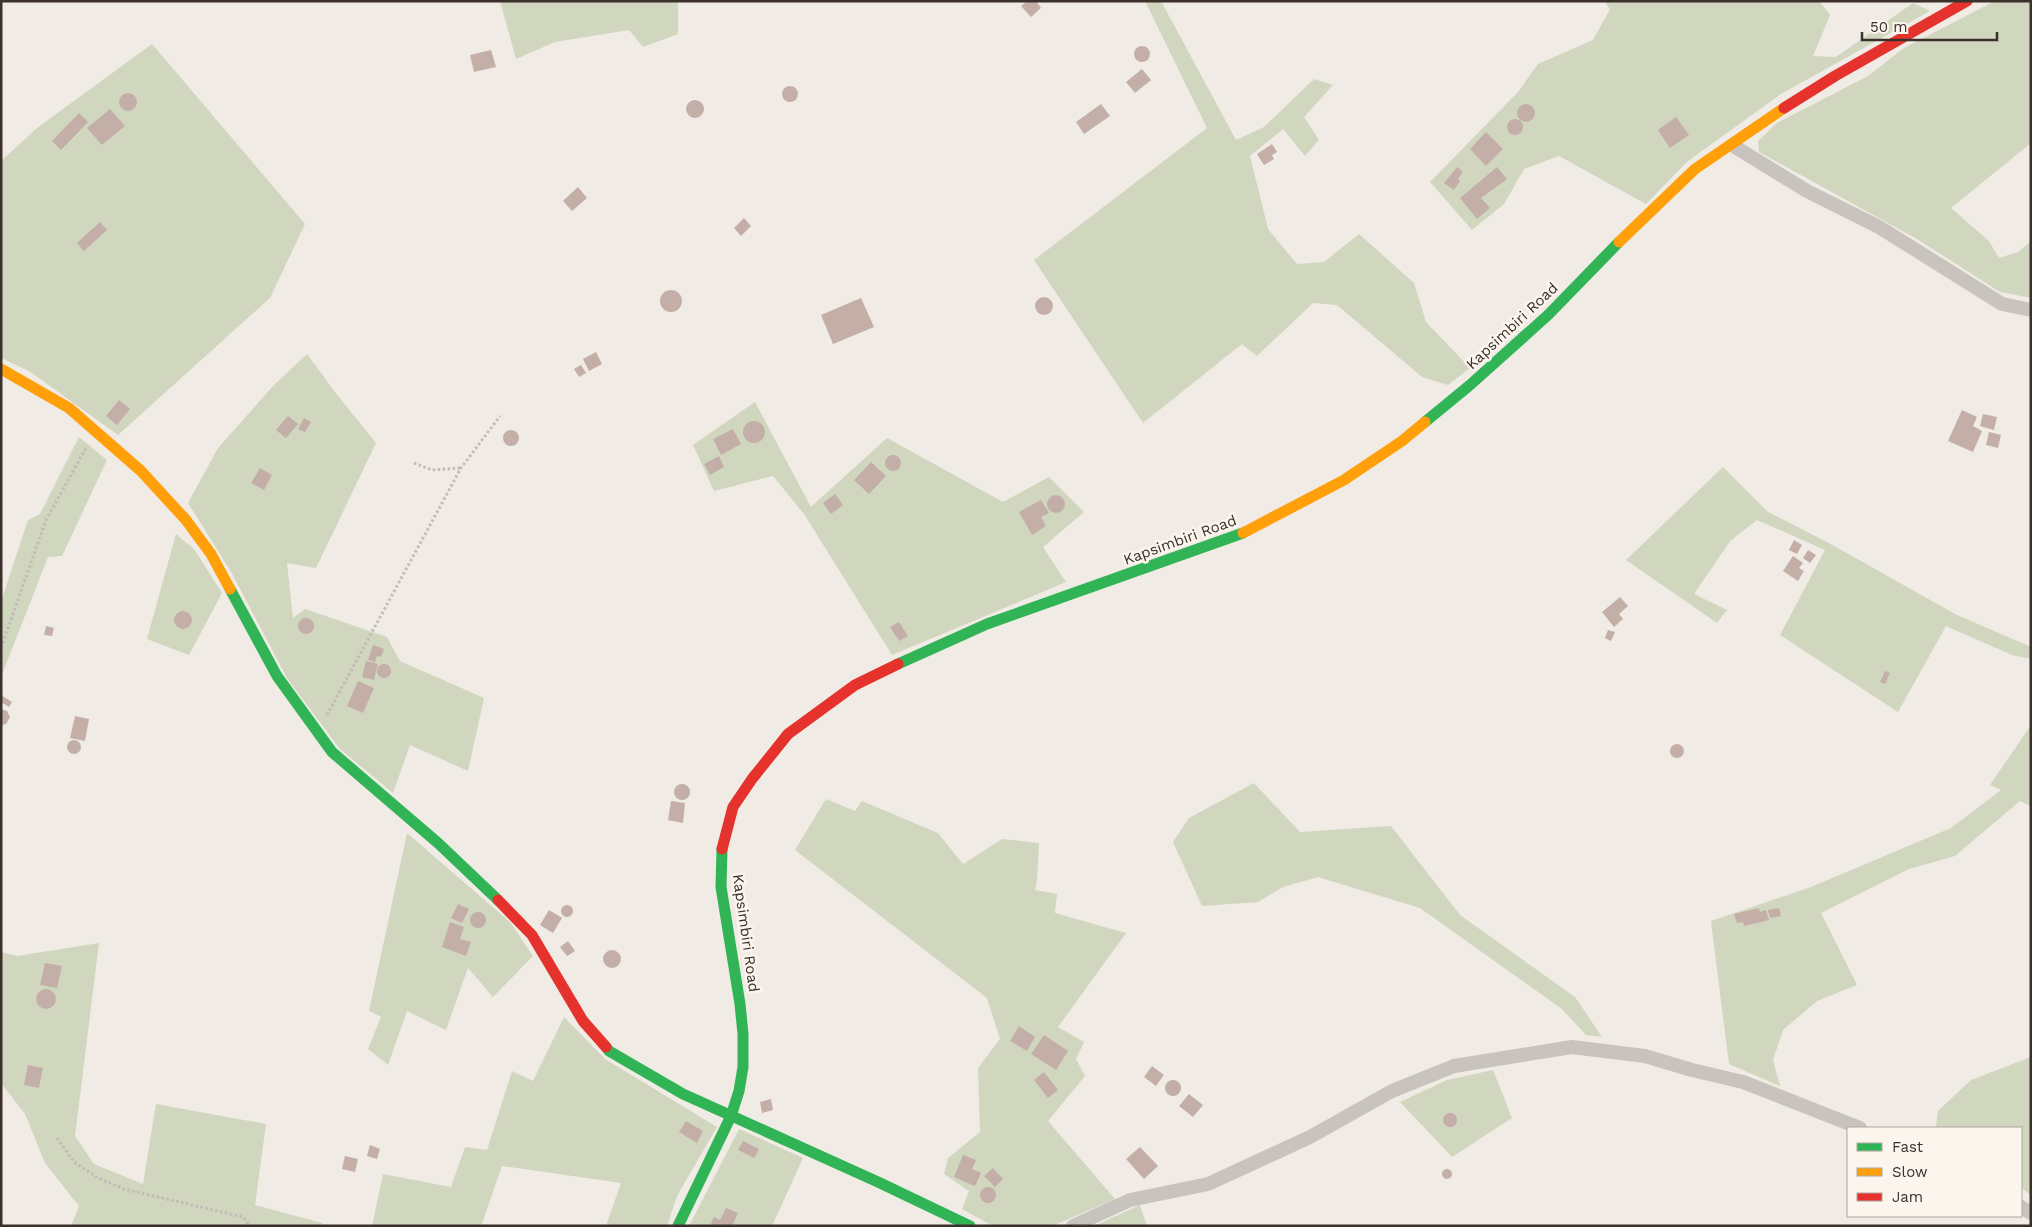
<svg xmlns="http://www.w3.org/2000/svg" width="2032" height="1227" font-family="'Work Sans',sans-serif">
<rect width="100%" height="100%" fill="#f0ebe5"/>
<path fill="#d1d6bf" d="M500,1H678V34L643,47L629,30L555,42L516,59Z
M1145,1H1161L1236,140L1264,127L1314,79L1333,85L1304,117L1319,140L1305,156L1283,129L1250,156L1268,229L1297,264L1324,262L1359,234L1414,283L1426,322L1470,368L1448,385L1422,377L1337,305L1313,303L1257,356L1242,344L1143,423L1034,260L1207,128Z
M1604,1H1819L1830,15L1813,56L1836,57L1913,3L1930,11L1781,94L1688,161L1646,204L1559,156L1524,169L1504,204L1472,230L1430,182L1518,92L1538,64L1593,40L1610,9Z
M1995,1H2031V143L1951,208L1989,241L1999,258L2018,252L2031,241V298L2000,292L1917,239L1759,152L1758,141L1777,123L1868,76L1904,48Z
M152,44L305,224L270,298L118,435L29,371L1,358V161L37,128Z
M307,354L335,392L376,443L316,568L287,563L293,618L305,609L387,637L400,661L484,698L468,771L410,745L393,793L340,749L287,678L230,570L188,503L218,448L273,386Z
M755,402L811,507L887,438L1003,502L1049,477L1084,512L1043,547L1066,582L892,655L804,514L773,476L714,491L693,445Z
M79,437L107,460L62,556L48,557L1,677V602L28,520L40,514Z
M1723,467L1768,512L1829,543L1955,614L2031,647V659L2012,655L1946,626L1898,712L1780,635L1825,550L1757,520L1730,541L1694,594L1727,610L1717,623L1626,560Z
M176,534L194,549L222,593L189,655L147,639Z
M2031,725L2030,806L2020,801L1955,856L1909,869L1821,913L1857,985L1817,1001L1783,1030L1773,1060L1780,1086L1729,1064L1711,921L1811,887L1951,828L2001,790L1990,785Z
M1254,783L1300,832L1391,826L1460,915L1575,997L1602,1037L1586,1035L1562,1009L1420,908L1318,877L1283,887L1258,902L1202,906L1173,842L1189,818Z
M826,799L855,811L862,801L938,833L963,864L1002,839L1039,843L1037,880L1035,890L1057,894L1055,913L1126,933L1058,1027L1084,1042L1076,1059L1085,1076L1048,1121L1115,1199L1052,1226H993L962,1209L969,1191L944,1174L948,1158L980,1132L978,1068L1000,1039L987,998L795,850Z
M407,833L510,922L533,956L493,997L468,968L446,1030L407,1011L388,1065L368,1049L381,1017L369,1011Z
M99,943L75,1136L94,1164L143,1184L156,1104L266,1124L255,1205L322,1223V1226H71L79,1206L45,1163L25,1114L1,1083V952L17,956Z
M564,1017L605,1059L717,1127L677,1196L667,1226H606L621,1183L502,1166L481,1226H372L383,1174L451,1187L465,1147L487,1150L512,1071L533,1081Z
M2031,1057V1196L2021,1187V1128H1936L1938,1111L1971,1080Z
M1493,1070L1512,1118L1452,1157L1400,1102L1447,1080Z
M739,1129L803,1158L772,1226H689Z
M1140,1205L1147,1226H1094Z"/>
<path fill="#c3afa7" d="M1027,1H1036L1041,8L1031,17L1021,6Z
M1134 54a8 8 0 1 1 16 0a8 8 0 1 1-16 0Z
M491,50L496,67L474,72L470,55Z
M1142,69L1151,80L1135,93L1126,82Z
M782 94a8 8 0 1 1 16 0a8 8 0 1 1-16 0Z
M119 102a9 9 0 1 1 18 0a9 9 0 1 1-18 0Z
M686 109a9 9 0 1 1 18 0a9 9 0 1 1-18 0Z
M1101,104L1110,116L1084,134L1076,122Z
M1517 113a9 9 0 1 1 18 0a9 9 0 1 1-18 0Z
M110,109L125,126L102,145L87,128Z
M79,113L88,122L61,150L52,141Z
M1676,117L1689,135L1670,148L1658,130Z
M1507 127a8 8 0 1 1 16 0a8 8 0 1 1-16 0Z
M1486,132L1503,149L1486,166L1470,149Z
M1272,144L1277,152L1272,155L1274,159L1264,165L1257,154Z
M1457,167L1463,172L1458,179L1460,181L1454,190L1444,183Z
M1497,167L1507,179L1481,198L1490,208L1477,219L1460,198Z
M578,187L587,198L572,211L563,201Z
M744,218L751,226L741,236L734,228Z
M100,222L107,230L84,251L77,243Z
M660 301a11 11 0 1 1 22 0a11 11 0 1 1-22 0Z
M1035 306a9 9 0 1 1 18 0a9 9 0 1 1-18 0Z
M861,298L874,327L833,344L821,315Z
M596,352L602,364L589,371L583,359Z
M581,365L586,373L579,377L574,369Z
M119,400L130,409L117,425L106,416Z
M1962,410L1977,417L1973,426L1982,431L1973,452L1948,441Z
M1983,414L1997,417L1994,430L1980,426Z
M288,416L298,424L286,438L276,430Z
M304,418L311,422L305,432L298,429Z
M743 432a11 11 0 1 1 22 0a11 11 0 1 1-22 0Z
M733,429L741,444L721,455L713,439Z
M503 438a8 8 0 1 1 16 0a8 8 0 1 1-16 0Z
M1989,432L2001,435L1998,448L1986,445Z
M885 463a8 8 0 1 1 16 0a8 8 0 1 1-16 0Z
M719,456L724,467L710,475L704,464Z
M871,462L886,476L869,494L854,480Z
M260,468L272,475L264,490L251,483Z
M835,494L843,505L831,514L823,503Z
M1047 504a9 9 0 1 1 18 0a9 9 0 1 1-18 0Z
M1041,500L1049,513L1041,517L1046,526L1032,535L1019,512Z
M1794,540L1802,545L1797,554L1789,550Z
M1808,550L1816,555L1810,563L1803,558Z
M1793,556L1803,563L1799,568L1804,571L1798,581L1783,571Z
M1620,597L1628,606L1619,614L1623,619L1614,627L1602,612Z
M174 620a9 9 0 1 1 18 0a9 9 0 1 1-18 0Z
M298 626a8 8 0 1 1 16 0a8 8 0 1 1-16 0Z
M899,622L908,636L899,641L890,627Z
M46,626L54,628L52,636L44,635Z
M1608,630L1615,632L1611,641L1605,638Z
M373,645L384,649L381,657L377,656L375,662L368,660Z
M366,661L378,664L374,680L362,677Z
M377 671a7 7 0 1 1 14 0a7 7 0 1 1-14 0Z
M1885,671L1890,673L1885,684L1880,682Z
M358,681L374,688L363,713L347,706Z
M1,695L12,702L9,707L1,702Z
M1,709L7,711L10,717L6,724L1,725Z
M75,716L89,719L85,741L70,738Z
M67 747a7 7 0 1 1 14 0a7 7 0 1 1-14 0Z
M1670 751a7 7 0 1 1 14 0a7 7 0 1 1-14 0Z
M674 792a8 8 0 1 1 16 0a8 8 0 1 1-16 0Z
M671,801L685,803L683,823L668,820Z
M458,904L469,909L462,923L451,918Z
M561 911a6 6 0 1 1 12 0a6 6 0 1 1-12 0Z
M1759,908L1760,912L1766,910L1769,920L1744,926L1743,922L1737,923L1734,914Z
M1779,908L1781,916L1770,918L1768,910Z
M549,910L562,918L553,933L540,925Z
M470 920a8 8 0 1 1 16 0a8 8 0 1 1-16 0Z
M450,922L464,927L460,939L471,942L466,956L442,947Z
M568,941L575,951L567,956L560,947Z
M603 959a9 9 0 1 1 18 0a9 9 0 1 1-18 0Z
M45,963L62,966L57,988L40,985Z
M36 999a10 10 0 1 1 20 0a10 10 0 1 1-20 0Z
M1019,1026L1035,1037L1027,1051L1010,1041Z
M1044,1035L1068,1051L1056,1070L1031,1054Z
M28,1065L43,1068L39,1088L24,1085Z
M1152,1066L1164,1075L1156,1086L1144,1077Z
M1044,1072L1058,1090L1048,1098L1034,1080Z
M1165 1088a8 8 0 1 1 16 0a8 8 0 1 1-16 0Z
M1189,1094L1203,1105L1193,1117L1179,1106Z
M771,1099L773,1110L762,1113L760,1102Z
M1443 1120a7 7 0 1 1 14 0a7 7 0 1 1-14 0Z
M686,1121L703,1131L697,1143L679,1132Z
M743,1141L759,1149L754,1158L738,1150Z
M370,1145L380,1149L377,1159L367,1156Z
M1140,1147L1158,1166L1144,1179L1126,1159Z
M963,1155L976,1160L972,1169L981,1173L975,1186L954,1177Z
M345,1156L358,1159L355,1172L342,1169Z
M993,1168L1003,1179L995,1187L984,1176Z
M1442 1174a5 5 0 1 1 10 0a5 5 0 1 1-10 0Z
M980 1195a8 8 0 1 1 16 0a8 8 0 1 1-16 0Z
M726,1208L738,1213L732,1226H710L714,1217L720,1220Z"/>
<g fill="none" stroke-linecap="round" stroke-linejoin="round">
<path stroke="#c2bbb6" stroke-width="3" stroke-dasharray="2.5 2.5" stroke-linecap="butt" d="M414,463L432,470L460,468
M1,648L46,520L87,446
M327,715L461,468L500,416
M57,1138L74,1162L98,1178L124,1189L243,1217L250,1226"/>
<path stroke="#c9c3be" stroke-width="14" d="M1732,145L1807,191L1879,227L2002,304L2031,310
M2021,1207L2031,1213
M1073,1226L1130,1200L1208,1184L1310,1137L1392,1091L1454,1066L1572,1047L1645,1056L1692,1070L1743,1082L1860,1128"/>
<path stroke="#30b455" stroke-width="11" d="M1425,422L1470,385L1548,315L1619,242
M230,589L277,676L332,752L438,843L498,900
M898,664L987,624L1243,533
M606,1047L609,1051L683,1094L878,1182L970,1226
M678,1226L731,1116L739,1091L743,1067V1034L740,1004L721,887L722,849"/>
<path stroke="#ff9f0a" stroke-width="11" d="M1619,242L1695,169L1784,108
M1,369L69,408L141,471L186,520L211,554L230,589
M1243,533L1344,480L1402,441L1425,422"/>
<path stroke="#e5322d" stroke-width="11" d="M1784,108L1835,76L1967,1
M722,849L733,807L752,779L788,734L855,685L898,664
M498,900L532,935L583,1021L606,1047"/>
</g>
<g text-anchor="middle" stroke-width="5" stroke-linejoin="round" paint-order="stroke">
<g font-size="15" fill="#3b302b" stroke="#fbf5ee">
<text transform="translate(1512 326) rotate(-43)" y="5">Kapsimbiri Road</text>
<text transform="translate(1180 540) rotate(-20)" y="5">Kapsimbiri Road</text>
<text transform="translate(746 933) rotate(82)" y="5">Kapsimbiri Road</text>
</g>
</g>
<rect width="2032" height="1227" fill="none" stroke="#3b302b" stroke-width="5"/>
<rect x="1847" y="1127" width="175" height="90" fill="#fbf5ee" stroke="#aea6a0"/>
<rect x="1857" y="1143" width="25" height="8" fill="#30b455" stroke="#aea6a0"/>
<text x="1892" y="1152" font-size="15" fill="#3b302b">Fast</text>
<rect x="1857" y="1168" width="25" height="8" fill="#ff9f0a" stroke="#aea6a0"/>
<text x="1892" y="1177" font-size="15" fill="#3b302b">Slow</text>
<rect x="1857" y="1193" width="25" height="8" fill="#e5322d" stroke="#aea6a0"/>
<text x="1892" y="1202" font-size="15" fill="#3b302b">Jam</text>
<path d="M1862 32v8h135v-8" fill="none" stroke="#3b302b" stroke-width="2.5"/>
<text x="1870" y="32" font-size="15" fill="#3b302b" stroke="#fbf5ee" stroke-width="4" paint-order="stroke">50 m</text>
</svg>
